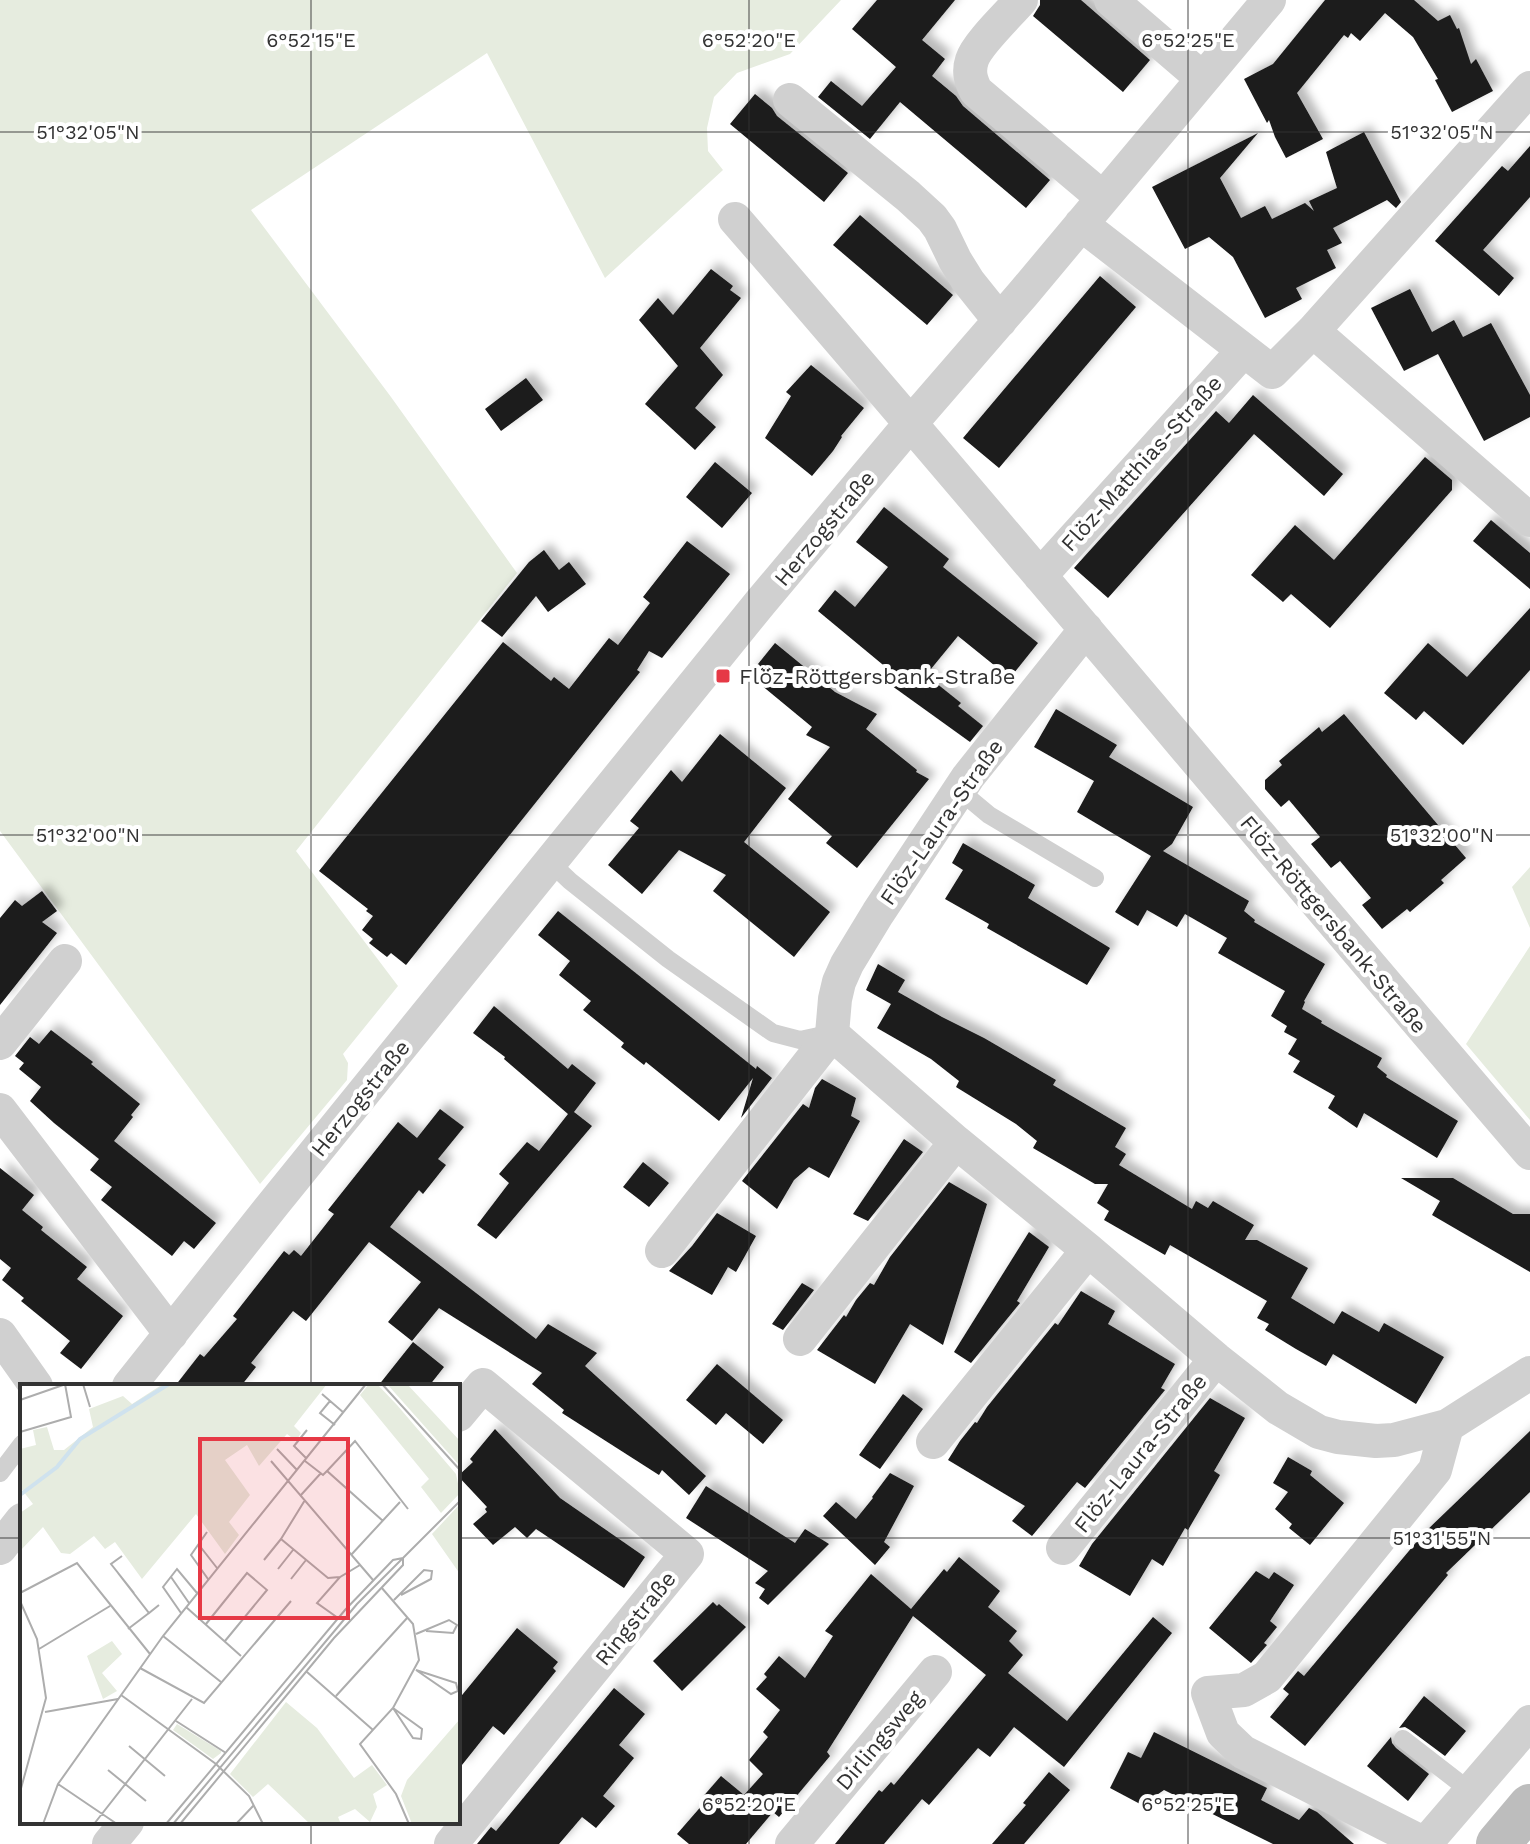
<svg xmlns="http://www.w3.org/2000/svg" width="1530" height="1844" font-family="'Work Sans',sans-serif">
<defs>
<filter id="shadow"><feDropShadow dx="7" dy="-7" stdDeviation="4" flood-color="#0004"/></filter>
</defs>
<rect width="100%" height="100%" fill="#fff"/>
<path fill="#e6ecdf" d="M0,0H841L790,54L737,73L714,97L707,128L708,151L723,170L605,278L487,53L251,210L391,397L517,573L296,851L398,986L343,1054L348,1063L347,1080L260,1184L0,831Z
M1530,867V928L1512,887Z
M1530,946V1120L1466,1044Z"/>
<path fill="#1a1a1a" filter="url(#shadow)" d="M877,0H955L922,40L945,59L932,76L956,96L963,106L1050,180L1026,208L900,102L870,139L818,97L831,81L862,106L896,67L852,29Z
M1040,0H1081L1150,60L1123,92L1033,16L1040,5Z
M1325,0H1414L1438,21L1450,15L1457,29L1459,28L1471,64L1476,59L1493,91L1452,112L1435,80L1438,79L1413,37L1385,13L1360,41L1351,33L1348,38L1344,35L1297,93L1323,139L1286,158L1275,137L1269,120L1267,123L1244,79L1273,64Z
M755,94L772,108L777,116L848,173L824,202L730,124Z
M1364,132L1401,202L1396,208L1387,200L1333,228L1342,243L1327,250L1336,268L1296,288L1302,299L1265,318L1233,257L1209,237L1185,249L1152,187L1258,133L1220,178L1241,218L1265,206L1272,219L1305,203L1314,211L1309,201L1337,188L1326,152Z
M1530,146V197L1483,250L1514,278L1499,296L1435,241L1502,166L1508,171Z
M860,215L953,295L927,325L833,245Z
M711,269L733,286L730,290L741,298L700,348L723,375L695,408L716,427L695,450L645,404L678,366L639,320L658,298L673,315Z
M1100,276L1136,307L999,468L963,438Z
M1410,289L1432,332L1454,320L1463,337L1491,323L1530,395V417L1484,441L1438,354L1404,371L1371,308Z
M811,365L864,408L841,436L842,437L833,451L812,476L765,438L791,396L786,392Z
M526,378L543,400L501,431L485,409Z
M1253,395L1343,474L1324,496L1254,434L1108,598L1074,568L1216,411L1229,423Z
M1425,457L1452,480V490L1330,628L1291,594L1283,602L1251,575L1295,525L1334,560Z
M715,462L752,493L722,528L686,497Z
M884,507L949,559L943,567L1038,643L1010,678L958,636L926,675L961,703L958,706L983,726L970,742L881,678L888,669L818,611L835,590L855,607L888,567L856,542Z
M1491,520L1530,553V589L1473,541Z
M687,541L730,574L662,658L649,651L637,670L640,672L406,965L391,953L387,957L369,943L373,939L362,930L373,916L366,911L368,909L319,871L503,642L551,681L554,677L569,689L609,638L618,645L650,603L643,597Z
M544,550L559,570L569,562L586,584L548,612L536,596L502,637L481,621L529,562Z
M1530,608V670L1463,745L1424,711L1416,720L1384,693L1428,643L1467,677Z
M775,643L835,692L877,714L866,729L917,770L916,772L929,779L857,868L826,843L832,836L788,799L830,747L806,735L812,727L749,675Z
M1056,709L1117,745L1109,757L1193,807L1172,844L1163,851L1249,901L1244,911L1255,920L1254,922L1325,964L1304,1001L1305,1002L1302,1009L1322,1021L1321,1023L1382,1058L1377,1067L1387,1075L1386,1077L1458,1121L1437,1158L1364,1113L1357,1128L1328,1108L1335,1096L1293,1072L1300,1061L1288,1054L1297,1039L1284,1032L1287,1026L1271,1016L1285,991L1218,953L1227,938L1185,914L1177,927L1147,910L1138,926L1115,912L1151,856L1077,812L1094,781L1034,747Z
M1344,714L1466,858L1441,880L1444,883L1410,912L1407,909L1382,929L1362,905L1371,898L1340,861L1331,868L1311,844L1320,837L1289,800L1281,807L1265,789V780L1282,765L1279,761L1319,727L1322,732Z
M720,734L786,788L744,842L830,912L794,957L713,891L726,875L679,850L642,894L608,865L639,828L630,821L671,770L682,782Z
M963,843L1035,885L1028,898L1110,948L1087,985L987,928L989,924L945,899L963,870L952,863Z
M42,891L57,911L42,922L57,933L0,1005V918L15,900L22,906Z
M558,911L756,1069L757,1066L772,1078L741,1118L753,1078L719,1121L646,1062L644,1065L621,1047L624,1043L583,1010L591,1001L559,975L570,961L538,935Z
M878,964L905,980L895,997L898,992L942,1017L984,1038L1056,1080L1053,1085L1126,1128L1115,1147L1126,1154L1119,1165L1192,1209L1196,1201L1208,1208L1213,1201L1254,1225L1245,1240H1257L1308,1268L1291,1298L1334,1324L1342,1311L1379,1332L1384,1323L1444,1357L1416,1404L1333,1354L1326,1366L1296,1349L1265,1330L1269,1324L1257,1318L1267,1301L1170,1245L1165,1255L1104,1220L1109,1211L1097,1203L1108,1184H1095L1033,1148L1037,1141L1016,1124L956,1087L959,1081L931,1059L877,1028L891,1004L866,990Z
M494,1006L568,1069L572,1064L596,1083L574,1112L592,1126L496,1239L477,1225L509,1183L499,1174L527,1142L539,1151L568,1114L504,1059L505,1057L473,1033Z
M51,1030L93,1062L91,1064L140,1104L131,1115L133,1117L114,1141L216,1223L194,1249L184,1241L172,1256L101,1200L112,1187L90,1170L99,1159L54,1123L30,1101L41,1087L19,1069L24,1063L15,1056L30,1037L39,1044Z
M822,1079L856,1098L851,1116L860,1121L829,1178L809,1167L794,1180L777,1209L742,1181L803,1104L809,1108L815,1088Z
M440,1109L464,1127L438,1159L446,1165L423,1194L419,1190L390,1227L536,1339L548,1324L597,1353L585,1366L706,1476L689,1495L662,1470L659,1475L562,1413L564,1410L532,1384L542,1373L439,1308L412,1341L388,1322L421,1282L369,1242L306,1321L293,1311L251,1363L256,1367L241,1386H175L200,1354L204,1357L237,1319L233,1316L284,1251L289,1255L294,1250L301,1256L334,1214L328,1210L398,1122L417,1138Z
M904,1139L923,1152L868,1221L853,1214Z
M643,1162L669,1183L649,1207L623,1187Z
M0,1168L34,1195L22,1210L43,1227L41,1230L87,1267L77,1279L123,1316L81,1369L60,1353L70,1341L21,1301L24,1298L2,1280L11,1268L0,1259Z
M1401,1178H1453L1513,1214H1530V1272L1432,1215L1440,1201Z
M949,1182L987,1204L943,1345L910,1324L875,1384L817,1350L844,1315L846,1317L856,1300L870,1283L874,1285L890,1257Z
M717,1213L756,1236L736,1272L728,1267L712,1295L669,1271L692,1246Z
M1029,1232L1049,1247L1017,1301L1020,1303L971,1363L954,1352Z
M802,1283L814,1290L783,1330L772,1324Z
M1081,1291L1115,1311L1108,1324L1175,1364L1161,1388L1165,1390L1085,1488L1077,1482L1032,1536L1012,1521L1025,1506L948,1460L960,1441L975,1422L977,1423L987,1407L1055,1323L1058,1325Z
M413,1342L444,1367L429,1386H378Z
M717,1364L783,1420L763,1444L726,1413L716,1425L686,1400Z
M903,1394L923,1409L880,1469L859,1455Z
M1210,1398L1245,1418L1214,1471L1220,1475L1188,1530L1185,1528L1163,1566L1152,1559L1130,1596L1079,1566L1092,1544Z
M495,1429L560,1498L645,1557L624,1588L536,1529L527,1538L515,1527L493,1545L473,1524L487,1512L485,1509L487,1507L458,1476L473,1462L470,1459Z
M1530,1431V1492L1446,1573L1448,1575L1305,1746L1270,1717L1289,1694L1283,1689L1298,1671L1304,1676L1424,1533Z
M1288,1457L1312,1471L1310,1475L1344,1503L1310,1545L1289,1528L1292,1524L1275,1509L1288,1492L1273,1483Z
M890,1473L914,1486L884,1542L890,1547L875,1565L823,1516L836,1502L856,1519L873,1498L872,1497Z
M706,1486L795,1543L805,1529L829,1544L768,1605L759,1598L765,1589L755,1583L768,1571L686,1518Z
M959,1557L1000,1591L988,1607L1017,1631L1009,1641L1023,1655L1008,1673L1067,1721L1153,1617L1172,1633L1064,1767L1014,1727L990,1757L978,1748L929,1805L922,1799L884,1844H835L879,1790L882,1792L891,1782L894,1785L986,1675L913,1616L827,1752L830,1756L779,1817L773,1812L746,1844H689L677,1834L704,1803L700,1800L721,1776L744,1795L763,1774L749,1760L768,1737L763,1732L780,1710L756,1689L767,1677L764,1674L779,1656L805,1678L833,1636L825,1631L871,1574L911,1609L944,1569L947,1572Z
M1256,1571L1269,1579L1274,1572L1294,1585L1270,1621L1277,1627L1264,1643L1267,1645L1251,1663L1209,1628Z
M713,1602L717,1606L719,1604L746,1627L682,1691L653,1661Z
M517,1628L558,1662L553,1668L556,1671L504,1735L493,1726L458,1770V1700Z
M614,1688L645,1714L619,1745L634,1758L603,1796L615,1806L596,1828L582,1817L559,1844H477L491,1827L496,1831Z
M1424,1696L1466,1731L1445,1756L1410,1730L1405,1727L1399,1728Z
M1154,1732L1267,1788L1261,1800L1299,1820L1309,1808L1317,1812L1354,1844H1273L1164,1790L1142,1805L1110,1788L1128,1752L1141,1758Z
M1391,1737L1392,1743L1396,1748L1429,1774L1408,1801L1367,1766Z
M1049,1772L1070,1790L1024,1844H992L1026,1805L1023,1803Z"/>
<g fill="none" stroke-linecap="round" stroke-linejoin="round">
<path stroke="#d0d0d0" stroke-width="18" d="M959,790L989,815L1095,878
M550,862L570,881L668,959L773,1033L800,1040L828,1034
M0,1473L22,1444
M1403,1739L1470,1791"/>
<path stroke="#d0d0d0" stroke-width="34" d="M1021,0C1009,14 977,44 972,60C968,72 971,81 976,91L1103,198
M1111,0L1203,79
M790,100L908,196L932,218L940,229L955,260L968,281L1000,321
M735,219C1003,528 1264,843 1530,1153
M1081,224L1272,372L1313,331L1530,88
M1313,331L1530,520
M1040,576L1243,351
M1086,629L968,777L878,913L847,964L839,982L835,999L832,1034L956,1142L1088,1250L1216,1359L1278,1408L1319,1432L1338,1437L1376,1441L1394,1440L1447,1426L1530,1373
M0,1043L65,961
M0,1110L171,1334
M662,1251L832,1034
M0,1335L36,1386
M800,1339L956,1142
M129,1386L275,1202L760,603L911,423L1022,295L1269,0
M933,1442L1088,1250
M0,1548L22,1520
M1063,1548L1216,1359
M109,1844L127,1822
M451,1844L687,1554L483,1385L458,1415
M792,1844L935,1672
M1425,1844L1243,1752L1223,1733L1208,1693L1244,1690L1267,1677L1435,1470L1447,1426
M1425,1844L1530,1722"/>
<path stroke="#bdbdbd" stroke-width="44" d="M1498,1844L1530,1806"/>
</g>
<path fill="none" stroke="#333" stroke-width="2" stroke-opacity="0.45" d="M311,0V1386M749,0V1844M1188,0V1844M0,132H1530M0,835H1530M0,1538H22M458,1538H1530M311,1822V1844"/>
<rect fill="#e63946" stroke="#fff" stroke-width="3" x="715" y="668" width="16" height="16" rx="4"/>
<g text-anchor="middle" stroke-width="8" stroke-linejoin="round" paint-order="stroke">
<g font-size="22" fill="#333" stroke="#fff">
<text transform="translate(1141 463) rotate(-48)" y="8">Flöz-Matthias-Straße</text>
<text transform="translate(824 528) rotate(-50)" y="8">Herzogstraße</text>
<text transform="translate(941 822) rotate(-55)" y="8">Flöz-Laura-Straße</text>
<text transform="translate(1334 924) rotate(50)" y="8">Flöz-Röttgersbank-Straße</text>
<text transform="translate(360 1098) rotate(-51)" y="8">Herzogstraße</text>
<text transform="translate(1140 1453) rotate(-51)" y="8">Flöz-Laura-Straße</text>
<text transform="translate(635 1618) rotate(-51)" y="8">Ringstraße</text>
<text transform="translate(879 1740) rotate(-50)" y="8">Dirlingsweg</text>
</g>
<g font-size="22" fill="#333" stroke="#fff" text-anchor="start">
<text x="739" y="684">Flöz-Röttgersbank-Straße</text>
</g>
</g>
<g transform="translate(20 1384)">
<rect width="440" height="440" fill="#fff"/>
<path d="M143,0H307L274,42L281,49L276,57L267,50L239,82L227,61L205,76L230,111L209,138L219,151L205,170L176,130L122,195L95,158L85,165L74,152L50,170L41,169L23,143L0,167V129L13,120L0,103V65L16,61L13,46L27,43L34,66H44L73,43L69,25L103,12L112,20ZM349,0H357L377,21L436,90L440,109L421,129L401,103L409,95L340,11ZM367,0H387L440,57V82ZM440,120V190L412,150ZM92,257L102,270L82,289L97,307L83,315L67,272ZM266,318L297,344L334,394L352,381L367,401L353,410L357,423L350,438L335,425L318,433L321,440H290L248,400L233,413L210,390ZM440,335V440H392L381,412L387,396ZM157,340L201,367V369L193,375L153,346Z" fill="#e6ecdf"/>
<path fill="none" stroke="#cfe2ee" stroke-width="4" d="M0,111L37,83L60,55L149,0"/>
<path fill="none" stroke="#adadad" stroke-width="2" d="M63,0L70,23M362,0L440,86M302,10L324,29M0,16L46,0M310,17L300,29L315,41M0,48L51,33L45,0M257,65L277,86M287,75L274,62L287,46M251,77L353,196M285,77L303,91L307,87L363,137M307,87L335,57L388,125M281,111L301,89M285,116L261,155L308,194L320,193L340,181M187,148L171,171L188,195M179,161L197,184M331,171L380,118M102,172L91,180L114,209M244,176L261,155M258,185L273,166M98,189L129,229L139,221M151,193L169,219M271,195L286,176M361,203L393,240L399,276L373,324L340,360L376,410L389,440M0,209L57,179L130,270M374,216L404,186L412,187L411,195L381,211M0,217L17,255L26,314L0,408M166,223L221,272M161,229L143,203L157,185L177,209M318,234L297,219L320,193M186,240L227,189L247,206L205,257M108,245L129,229M396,250L429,236L437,241L433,249L406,247M143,252L201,298M19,265L90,222M120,284L184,319L271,217M396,286L436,299L438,307L431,310ZM287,288L353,346M101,311L196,380L229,412L243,440M316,312L388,233M373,324L402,345L401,355L393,354ZM25,328L98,315M156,337L206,369M109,362L145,392M88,386L126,417M38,400L97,440M23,440L38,400L143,252L346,0M74,440L172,315M146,440L325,226L373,176L383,174M153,440L337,220L440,117M160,440L314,254L383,181V174M216,440L234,421"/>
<path fill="#e63946" fill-opacity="0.15" stroke="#e63946" stroke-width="4" d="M180,55H328V234H180Z"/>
<rect width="440" height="440" fill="none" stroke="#333" stroke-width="4"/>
</g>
<g font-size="20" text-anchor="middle" fill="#333" stroke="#fff" stroke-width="8" stroke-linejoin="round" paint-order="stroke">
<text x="311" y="47">6°52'15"E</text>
<text x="749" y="47">6°52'20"E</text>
<text x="1188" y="47">6°52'25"E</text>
<text x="88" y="139">51°32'05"N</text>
<text x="1442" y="139">51°32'05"N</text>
<text x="88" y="842">51°32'00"N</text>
<text x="1442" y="842">51°32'00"N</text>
<text x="1442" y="1545">51°31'55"N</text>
<text x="749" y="1811">6°52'20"E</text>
<text x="1188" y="1811">6°52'25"E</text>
</g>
</svg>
